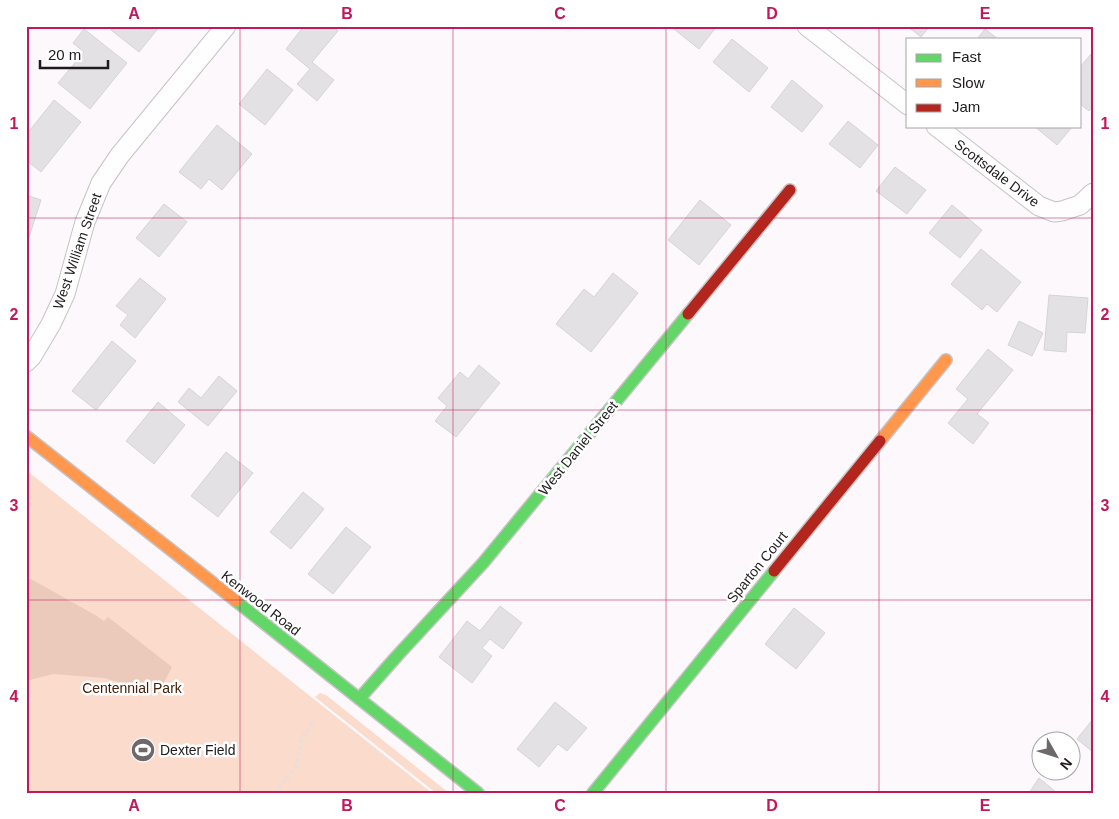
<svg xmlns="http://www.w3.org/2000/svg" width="1119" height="819" font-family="Arial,sans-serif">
<rect width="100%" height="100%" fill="#fdf8fb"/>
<path fill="#fbdbcc" d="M26,470L432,793H26Z
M320,693L326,695L449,793H436L315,697Z"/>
<path fill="#ebcabb" d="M31,579L95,615L104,621L108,617L172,667L158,694L104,678L53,674L26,681V583Z"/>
<path fill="#e4e1e4" stroke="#d6d4d7" d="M113,26H160L139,52L111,30Z
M304,26H333L338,31L312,62L334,80L317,101L297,84L310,69L286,49Z
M670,26H717L699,49Z
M907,26H930L921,37Z
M84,29L127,63L90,109L58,83L84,52L73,43Z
M985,29L998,39H977Z
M732,39L768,68L749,92L713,62Z
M1091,54L1093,55V106L1089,111L1080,104V67Z
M267,69L293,90L265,125L239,104Z
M792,80L823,106L802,132L771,107Z
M54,100L81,122L41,172L26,160V135Z
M848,121L878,145L860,168L829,144Z
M217,125L252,154L222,190L209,179L201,189L179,172Z
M1034,126H1073L1057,145Z
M895,167L926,190L907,214L876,191Z
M26,195L41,200L28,240L26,239Z
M700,200L731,225L699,265L668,240Z
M164,204L187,222L159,257L136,238Z
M952,205L982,230L960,258L929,233Z
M981,249L1021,282L997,312L987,304L982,310L951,284Z
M613,273L638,293L591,352L556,324L584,289L594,297Z
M140,278L166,299L135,338L120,325L128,315L116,306Z
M1049,295L1088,298L1085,333L1067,332L1066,352L1044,350Z
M1019,321L1043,333L1032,356L1008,345Z
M112,341L136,361L96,410L72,391Z
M988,349L1013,370L977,414L989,423L973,444L948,423L968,399L956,389Z
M479,365L500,383L456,437L435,421L447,406L438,398L460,372L468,379Z
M219,376L237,391L208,426L178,402L189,388L201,398Z
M158,402L185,425L154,464L126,441Z
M226,452L253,473L218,517L191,496Z
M303,492L324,509L291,549L270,532Z
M346,527L371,547L333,594L308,574Z
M500,606L522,623L503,649L490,639L482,648L492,656L472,683L439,657L467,621L480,631Z
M794,608L825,633L796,669L765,644Z
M555,702L587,728L567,751L558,744L539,767L517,749Z
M1093,719V752L1077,739Z
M1039,778L1057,793H1029Z"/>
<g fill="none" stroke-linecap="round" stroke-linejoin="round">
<g stroke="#c7c3c5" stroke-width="21">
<path id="street" d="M807,26L908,105
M936,126L1039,206L1054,212L1062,211L1080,205L1093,193
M26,362L32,356L51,324L65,294L85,222L101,183L120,155L226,26"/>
</g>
<g stroke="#c7c3c5" stroke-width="14">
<path id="fast" d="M236,601L478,793
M359,699L397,656L483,563L688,314
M593,793L774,571"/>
</g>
<g stroke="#c7c3c5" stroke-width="14">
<path id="slow" d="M26,436L236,601
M880,441L946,360"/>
</g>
<g stroke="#c7c3c5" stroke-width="14">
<path id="jam" d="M688,314L790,190
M774,571L880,441"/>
</g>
<path stroke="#e1dfe1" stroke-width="3" stroke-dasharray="2.5 4" stroke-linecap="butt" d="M275,793L296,766L302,738L315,720"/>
<use href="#street" stroke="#fffefe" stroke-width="19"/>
<use href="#fast" stroke="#63d668" stroke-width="11"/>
<use href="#slow" stroke="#ff974d" stroke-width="11"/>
<use href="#jam" stroke="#b3261e" stroke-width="11"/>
</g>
<path fill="none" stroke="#c2185b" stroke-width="1" stroke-opacity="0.55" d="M240,26V793M453,26V793M666,26V793M879,26V793M26,218H1093M26,410H1093M26,600H1093"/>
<defs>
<g id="stadium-disc" transform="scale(1.25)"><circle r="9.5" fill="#6d686b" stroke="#fff"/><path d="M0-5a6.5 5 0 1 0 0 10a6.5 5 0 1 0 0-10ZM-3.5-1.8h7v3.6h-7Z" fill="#fff"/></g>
</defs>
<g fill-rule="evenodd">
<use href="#stadium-disc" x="143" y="750"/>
</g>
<g text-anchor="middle" stroke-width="5" stroke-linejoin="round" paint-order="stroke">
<g font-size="14" fill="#1f1b1d" stroke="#fff">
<text transform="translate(997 173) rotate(37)" y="5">Scottsdale Drive</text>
<text transform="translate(77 251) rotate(-71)" y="5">West William Street</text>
<text transform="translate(578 448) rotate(-51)" y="5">West Daniel Street</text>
<text transform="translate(757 567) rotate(-51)" y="5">Sparton Court</text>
<text transform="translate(261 603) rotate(38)" y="5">Kenwood Road</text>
</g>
<g font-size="14" fill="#452109" stroke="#fff">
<text x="132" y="693">Centennial Park</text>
</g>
<g font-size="14" fill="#1f1b1d" stroke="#fff" text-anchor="start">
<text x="160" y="755">Dexter Field</text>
</g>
</g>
<rect width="1119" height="819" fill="none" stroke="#ffffff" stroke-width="55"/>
<rect x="906" y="38" width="175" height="90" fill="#ffffff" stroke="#a5a4a5"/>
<rect x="916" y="54" width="25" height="8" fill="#63d668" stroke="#a5a4a5"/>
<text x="952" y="62" font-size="15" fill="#1f1b1d">Fast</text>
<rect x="916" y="79" width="25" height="8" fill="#ff974d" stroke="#a5a4a5"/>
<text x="952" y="88" font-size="15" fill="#1f1b1d">Slow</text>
<rect x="916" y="104" width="25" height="8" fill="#b3261e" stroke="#a5a4a5"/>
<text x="952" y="112" font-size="15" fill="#1f1b1d">Jam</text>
<g transform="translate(1056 756) rotate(129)"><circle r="24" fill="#ffffff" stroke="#a5a4a5"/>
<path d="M0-4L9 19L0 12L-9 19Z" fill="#6d686b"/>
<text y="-8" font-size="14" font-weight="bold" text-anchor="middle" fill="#1f1b1d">N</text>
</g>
<path d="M40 60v8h68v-8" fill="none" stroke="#1f1b1d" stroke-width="2.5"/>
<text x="48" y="60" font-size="15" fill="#1f1b1d" stroke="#ffffff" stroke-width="4" paint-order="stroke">20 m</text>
<rect x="28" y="28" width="1064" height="764" fill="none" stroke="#c2185b" stroke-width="2"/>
<g font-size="16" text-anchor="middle" font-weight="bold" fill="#c2185b">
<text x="134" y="19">A</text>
<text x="347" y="19">B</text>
<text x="560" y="19">C</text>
<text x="772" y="19">D</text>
<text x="985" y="19">E</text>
<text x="14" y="129">1</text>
<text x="1105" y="129">1</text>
<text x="14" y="320">2</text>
<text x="1105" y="320">2</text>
<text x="14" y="511">3</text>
<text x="1105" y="511">3</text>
<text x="14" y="702">4</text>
<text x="1105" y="702">4</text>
<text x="134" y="811">A</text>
<text x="347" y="811">B</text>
<text x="560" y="811">C</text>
<text x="772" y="811">D</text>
<text x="985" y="811">E</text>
</g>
</svg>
